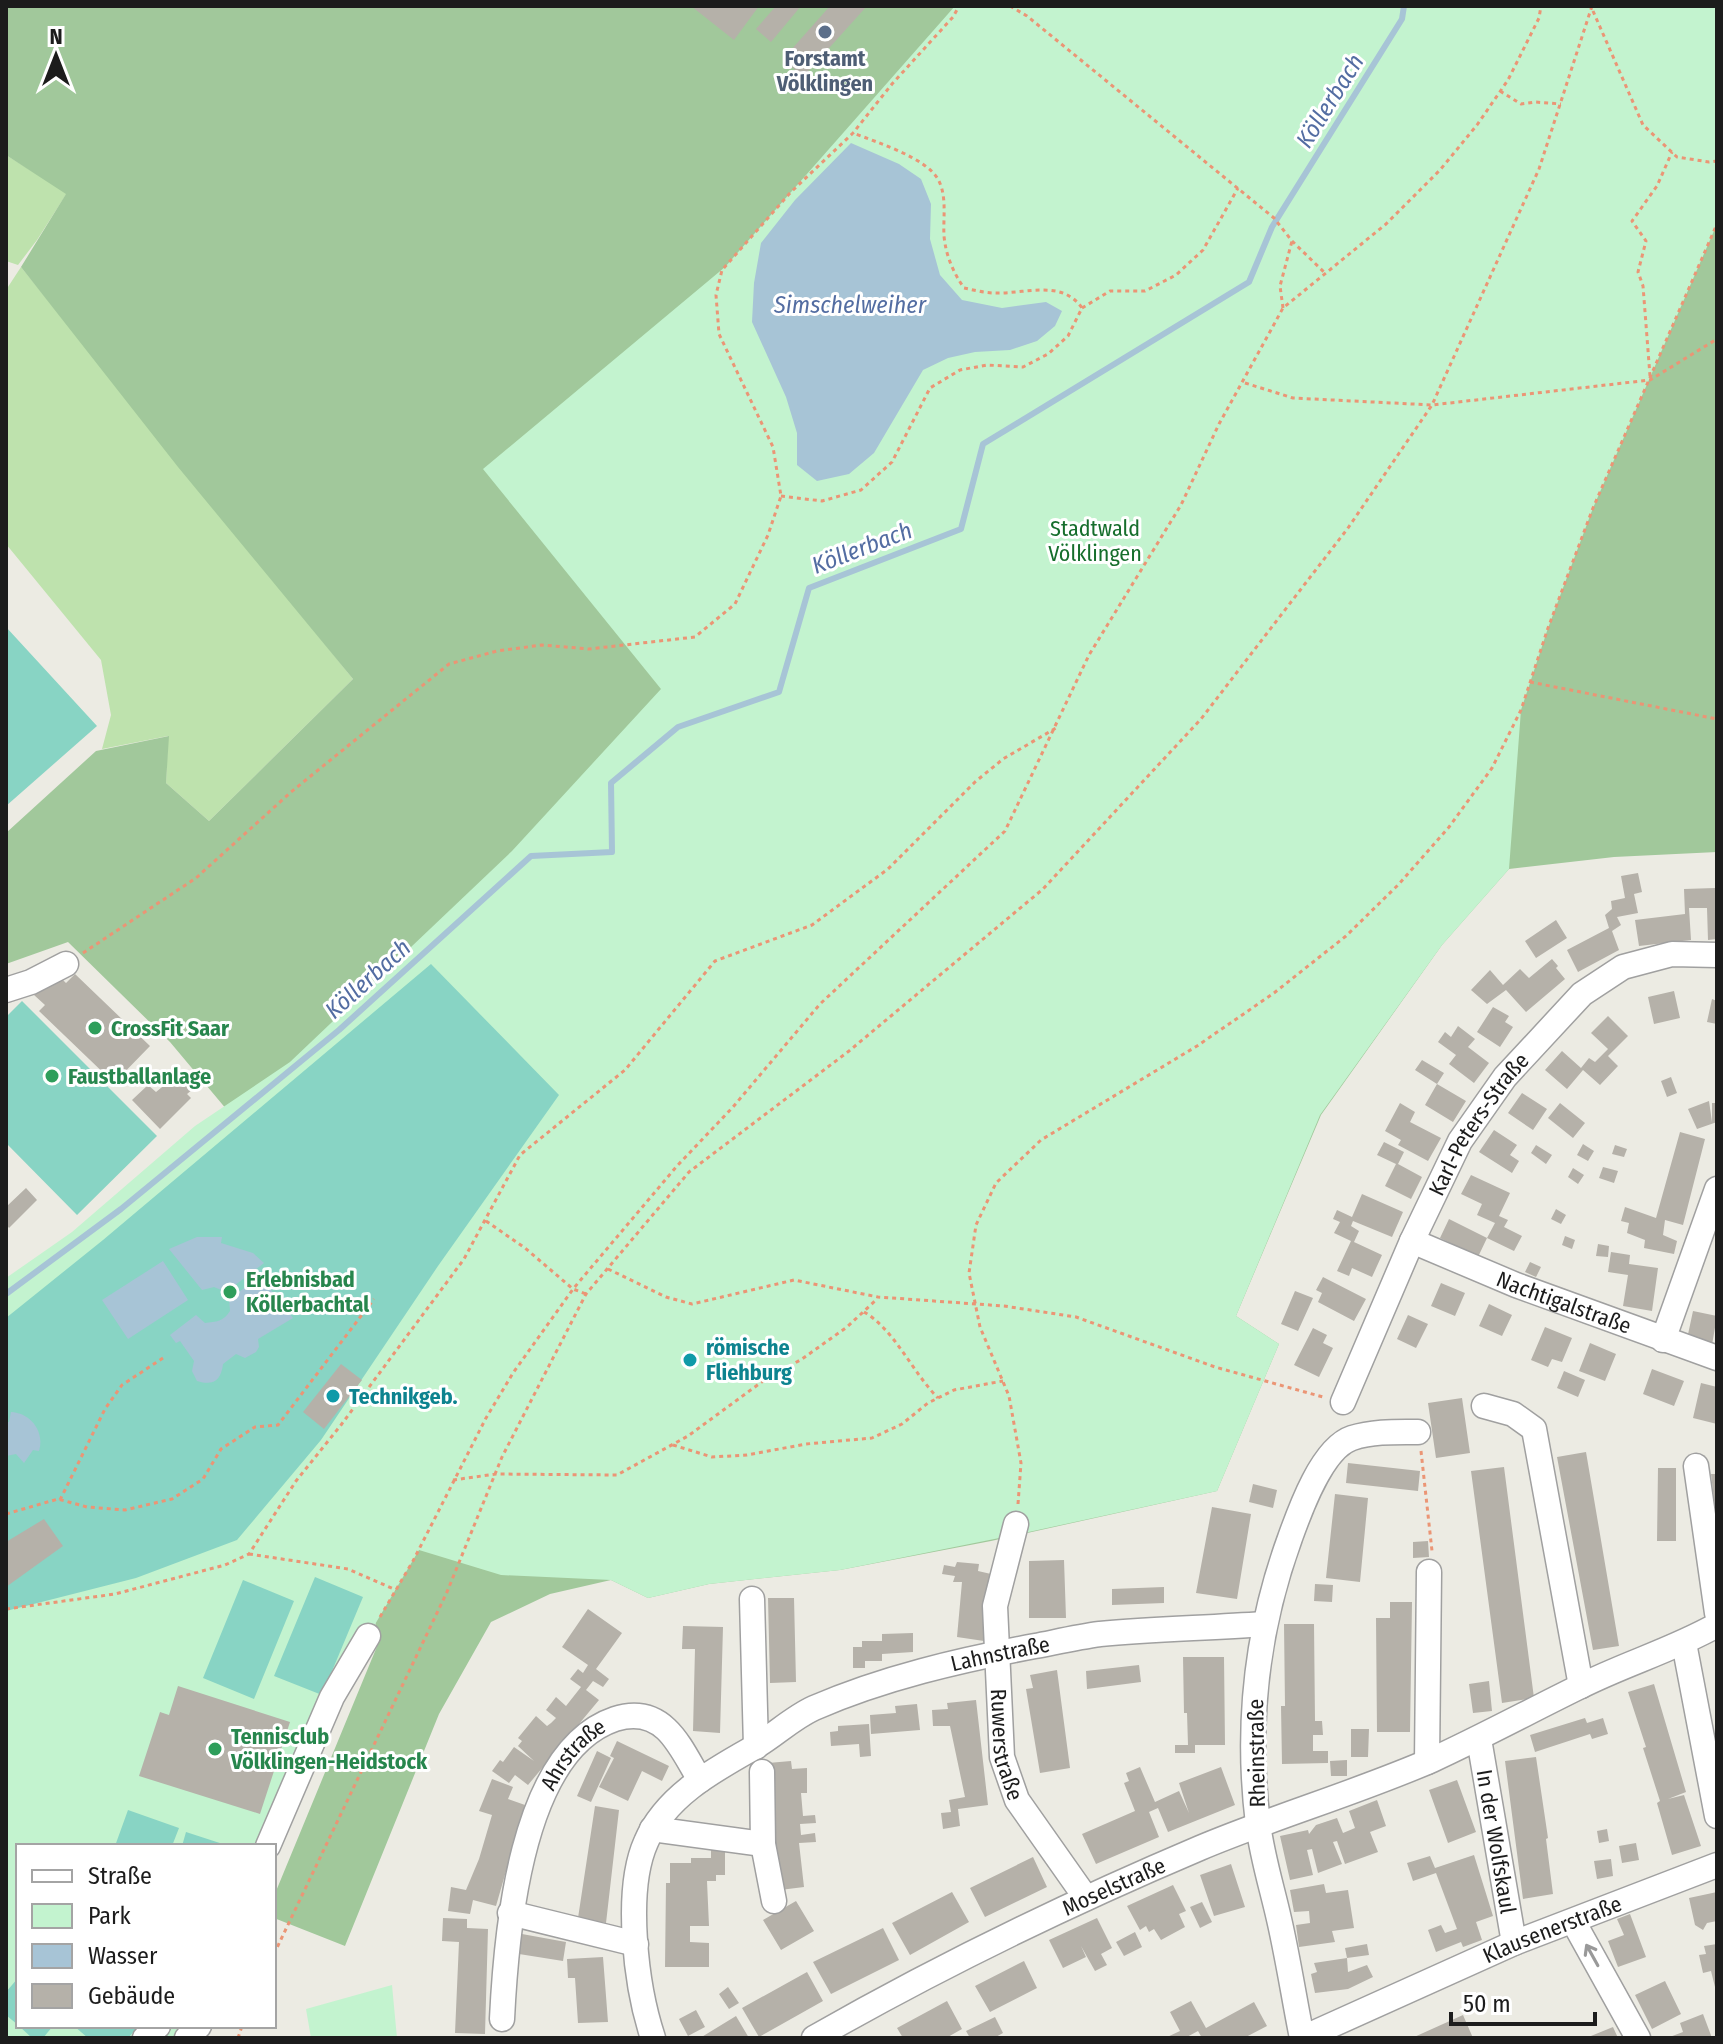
<svg xmlns="http://www.w3.org/2000/svg" width="1723" height="2044" font-family="'Fira Sans Condensed',sans-serif">
<rect width="100%" height="100%" fill="#ecebe3"/>
<path fill="#bee2ad" d="M6,155L67,193L37,240L18,265L6,261Z
M21,267L353,679L209,821L166,783L168,736L102,749L111,715L101,660L6,544V290Z"/>
<path fill="#a1c89b" d="M6,6H1717V852L1614,857L1509,869L1442,945L1321,1115L1236,1316L1279,1344L1217,1491L991,1541L840,1570L709,1584L648,1598L611,1580L550,1594L491,1622L439,1714L345,1946L274,1918V1896L378,1644L371,1589L248,1135L170,1042L68,942L6,964V833L96,751L169,736L166,783L209,821L353,679L178,467L21,267L66,194L6,155Z"/>
<path fill="#c3f3cf" d="M955,6H1717V224L1593,508L1548,628L1521,710L1509,869L1442,945L1320,1115L1236,1316L1279,1344L1217,1491L1024,1533L840,1570L709,1584L648,1598L611,1580L501,1575L419,1550L332,1697L268,1846H18V2026H199L187,2038H6V1278L72,1232L195,1126L290,1062L512,851L661,689L483,469L725,267Z
M392,1985L397,2038H311L306,2009Z"/>
<path fill="#88d4c4" d="M6,627L97,726L6,806Z
M431,964L559,1095L438,1266L321,1440L237,1540L136,1578L6,1611V1318L103,1240Z
M22,1001L157,1136L77,1215L6,1143V1017Z
M315,1577L363,1597L322,1695L274,1676Z
M243,1580L294,1601L254,1699L203,1678Z
M128,1810L179,1828L172,1846H115Z
M186,1832L229,1846H182Z
M18,1978V2025L6,2015V1992Z
M19,2026H53L43,2038H32Z
M74,2026H139L128,2038H88Z"/>
<path fill="#a7c4d6" d="M851,143L899,164L921,179L931,204L930,239L940,275L962,300L1002,308L1046,302L1062,311L1055,326L1037,341L1010,350L975,352L948,358L923,370L874,453L849,474L817,481L797,465V433L786,397L752,322L754,283L761,243L795,200Z
M197,1237H222L221,1243L253,1253L264,1263L226,1292L214,1287L202,1290L169,1249Z
M163,1261L188,1300L128,1339L102,1300Z
M268,1273L272,1279L267,1285L293,1318L258,1339L259,1347L256,1352L245,1358L236,1354L223,1364C221,1381 213,1386 197,1381L192,1371L194,1361L180,1341L176,1343L170,1335L196,1315L205,1323C216,1322 224,1321 230,1311L229,1298Z
M11,1412C31,1413 45,1432 39,1451L33,1450L24,1463L16,1454L6,1456V1422H9Z"/>
<g fill="none" stroke-linecap="round" stroke-linejoin="round">
<path stroke="#a7c4d6" stroke-width="6" d="M6,1294L121,1209L339,1030L531,856L612,852L611,783L678,727L779,692L809,588L961,529L983,444L1249,282L1272,227L1402,19L1404,6"/>
</g>
<path fill="#b5b1a9" d="M691,6H759L734,40Z
M776,6H801L771,42L756,29Z
M830,6H867L803,77L783,59Z
M1638,873L1642,892L1634,894L1638,913L1617,917L1621,925L1612,931L1619,950L1578,972L1567,950L1609,928L1605,915L1612,909L1611,901L1625,898L1621,876Z
M1715,888L1717,939L1708,940L1707,908H1689L1691,940L1639,946L1635,920L1685,914L1684,889Z
M1556,920L1567,938L1536,958L1525,941Z
M1552,959L1558,966L1556,968L1565,979L1526,1012L1506,990L1487,1004L1471,990L1490,970L1503,985L1520,969L1529,978Z
M56,973L66,983L75,974L150,1046L114,1083L39,1011L45,1005L34,995Z
M1674,991L1680,1018L1654,1024L1648,997Z
M1712,999L1717,1001V1024L1707,1022Z
M1493,1007L1509,1016L1505,1022L1513,1027L1500,1047L1477,1032Z
M1608,1016L1628,1036L1608,1056L1618,1066L1600,1085L1583,1070L1567,1089L1545,1070L1562,1051L1581,1068L1589,1058L1595,1062L1608,1049L1591,1033Z
M1458,1026L1475,1039L1468,1047L1489,1063L1474,1083L1449,1064L1456,1055L1438,1042L1445,1032L1451,1037Z
M1422,1060L1444,1073L1437,1084L1415,1070Z
M178,1074L193,1089L187,1094L191,1098L160,1129L132,1100L148,1085L156,1092Z
M1671,1077L1677,1093L1667,1097L1661,1081Z
M1437,1084L1466,1101L1453,1122L1425,1105Z
M1522,1093L1547,1109L1533,1130L1508,1113Z
M1709,1101L1712,1122V1103H1717V1122L1697,1129L1688,1109Z
M1400,1103L1415,1112L1410,1122L1441,1138L1428,1161L1398,1145L1401,1140L1385,1131Z
M1560,1103L1585,1123L1573,1138L1548,1118Z
M1494,1130L1517,1145L1510,1155L1519,1161L1512,1173L1479,1152Z
M1680,1132L1705,1139L1683,1225L1665,1220L1663,1235L1677,1241L1674,1254L1644,1248L1645,1240L1627,1233L1629,1223L1621,1221L1625,1207L1656,1218Z
M1384,1142L1404,1152L1398,1164L1422,1177L1411,1199L1385,1186L1396,1164L1377,1155Z
M1583,1144L1594,1151L1588,1161L1577,1155Z
M1536,1145L1552,1155L1546,1164L1531,1153Z
M1615,1145L1627,1149L1624,1157L1612,1154Z
M1603,1167L1618,1171L1614,1183L1599,1178Z
M1573,1168L1584,1175L1578,1184L1568,1177Z
M1471,1175L1510,1193L1499,1216L1508,1220L1504,1227L1522,1236L1514,1251L1487,1238L1495,1223L1477,1215L1482,1204L1461,1194Z
M26,1188L37,1200L9,1228L6,1224V1207Z
M1362,1194L1403,1212L1392,1237L1353,1221L1351,1226L1359,1231L1354,1242L1382,1255L1372,1277L1352,1268L1349,1276L1337,1271L1351,1241L1334,1233L1340,1222L1333,1219L1337,1210L1352,1217Z
M1556,1209L1566,1215L1561,1224L1551,1219Z
M1449,1219L1487,1238L1478,1257L1440,1238Z
M1565,1236L1575,1240L1572,1249L1562,1245Z
M1598,1244L1609,1246L1608,1257L1596,1256Z
M1611,1252L1630,1255L1629,1264L1658,1268L1652,1311L1623,1306L1628,1275L1608,1272Z
M1530,1262L1541,1267L1536,1277L1525,1272Z
M1323,1277L1366,1299L1354,1321L1318,1302L1322,1293L1316,1290Z
M1441,1283L1465,1293L1455,1316L1431,1306Z
M1295,1291L1313,1298L1298,1331L1281,1324Z
M1489,1304L1512,1315L1502,1336L1479,1326Z
M1693,1311L1717,1316L1712,1345L1687,1339Z
M1408,1315L1428,1324L1416,1348L1397,1339Z
M1545,1327L1572,1338L1562,1362L1552,1359L1548,1367L1531,1360Z
M1313,1328L1327,1335L1323,1343L1333,1348L1319,1377L1294,1365Z
M1590,1343L1616,1354L1605,1381L1579,1371Z
M341,1364L362,1380L324,1429L303,1412Z
M1652,1369L1684,1381L1674,1406L1643,1394Z
M1564,1371L1585,1380L1578,1397L1557,1388Z
M1701,1383L1717,1387V1424L1693,1418Z
M1462,1398L1470,1453L1436,1458L1428,1403Z
M1586,1452L1619,1646L1593,1650L1557,1457Z
M1348,1463L1420,1471L1418,1491L1346,1483Z
M1504,1467L1534,1698L1502,1703L1471,1471Z
M1658,1468H1676V1541H1657Z
M1711,1474H1717V1508H1715Z
M1253,1484L1277,1490L1273,1508L1249,1502Z
M1335,1494L1368,1498L1360,1582L1326,1578Z
M1212,1507L1251,1514L1237,1599L1196,1593Z
M44,1519L63,1546L6,1587V1542Z
M1428,1541L1429,1557L1413,1558V1542Z
M1064,1560L1066,1618H1029V1561Z
M957,1562L979,1564L978,1571L991,1574L984,1641L957,1637L962,1582H953L955,1576L942,1574L944,1565L955,1567Z
M1315,1584L1333,1585L1332,1602L1314,1601Z
M1164,1587V1603L1112,1605V1589Z
M768,1598H794L796,1682L770,1683Z
M1390,1602H1412L1410,1732H1377L1376,1618H1390Z
M588,1609L622,1633L596,1669L609,1679L603,1687L593,1681L586,1690L599,1700L528,1785L515,1775L509,1783L492,1771L500,1760L503,1762L514,1747L534,1761L518,1746L522,1741L518,1738L536,1716L547,1726L551,1723L556,1718L546,1710L556,1697L566,1706L581,1687L570,1679L578,1669L583,1673L588,1665L562,1647Z
M1284,1624H1314L1315,1721H1322L1323,1735H1313V1751H1328V1763L1282,1764L1281,1706H1285Z
M683,1626L723,1627L720,1733L693,1731L695,1649H682Z
M913,1633V1652L882,1654V1661H865V1668H853V1647H862V1641H882V1634Z
M1183,1657H1224L1225,1745H1195V1753H1175V1745H1188L1187,1713H1184Z
M1139,1665L1141,1682L1087,1689L1086,1671Z
M1057,1670L1070,1768L1040,1773L1026,1689L1033,1688L1030,1675Z
M1489,1681L1492,1711L1473,1713L1469,1684Z
M1654,1684L1686,1792L1668,1799L1684,1795L1701,1846L1672,1855L1657,1803L1660,1801L1643,1748L1646,1747L1628,1692Z
M178,1686L290,1722L260,1814L139,1776L160,1712L169,1715Z
M976,1700L988,1805L958,1809L960,1826L943,1829L941,1813L951,1812L949,1800L965,1797L950,1726H933L932,1710L948,1709L947,1703Z
M917,1704L920,1730L871,1734L870,1715L896,1713L895,1706Z
M1585,1718L1587,1723L1603,1718L1608,1734L1592,1739L1590,1734L1535,1752L1530,1735Z
M869,1724L871,1756L860,1757L859,1744L831,1746L830,1732L838,1731V1726Z
M1351,1729H1369L1368,1757H1351Z
M617,1741L669,1766L662,1781L642,1771L628,1801L599,1787L614,1758L610,1756Z
M597,1751L611,1758L591,1802L577,1796Z
M1536,1757L1548,1838L1546,1839L1553,1894L1523,1899L1505,1761Z
M1347,1760V1776H1331L1330,1761Z
M791,1761L792,1769L807,1768V1793H801L803,1816L815,1815L816,1823L800,1824L801,1835L815,1833L816,1842L799,1843L804,1887L780,1890L768,1763Z
M1140,1767L1155,1802L1179,1791L1189,1813L1179,1783L1221,1767L1235,1805L1168,1832L1158,1808L1149,1812L1159,1837L1096,1864L1082,1834L1135,1811L1124,1783L1129,1781L1126,1773Z
M492,1779L513,1787L508,1799L525,1805L496,1906L473,1900L470,1914L448,1911L451,1887L466,1890L479,1859L492,1815L479,1811Z
M1457,1780L1476,1832L1448,1843L1429,1790Z
M1377,1800L1386,1826L1370,1832L1378,1852L1345,1864L1337,1841L1333,1842L1342,1864L1318,1873L1312,1849L1307,1850L1313,1875L1290,1880L1280,1836L1308,1830L1309,1834L1316,1825L1337,1818L1343,1833L1355,1828L1349,1811Z
M595,1806L619,1810L606,1923L578,1918Z
M1607,1829L1609,1841L1599,1843L1597,1831Z
M1636,1843L1639,1860L1622,1863L1619,1846Z
M711,1850H725V1875H716V1881H707L709,1926H690V1942L709,1943V1967H665L666,1883H670V1863H691V1858H711Z
M1474,1855L1493,1916L1476,1922L1482,1940L1463,1947L1461,1942L1436,1952L1428,1930L1441,1925L1445,1933L1457,1929L1436,1873L1413,1881L1407,1863L1430,1856L1435,1868Z
M1033,1857L1047,1887L985,1917L970,1888Z
M1611,1859L1613,1876L1597,1879L1594,1861Z
M1231,1864L1245,1907L1214,1916L1200,1875Z
M1324,1884L1326,1893L1348,1890L1354,1928L1332,1931L1335,1942L1299,1947L1296,1925L1310,1923L1309,1911L1294,1912L1290,1890Z
M1173,1885L1186,1911L1179,1914L1185,1927L1161,1940L1154,1929L1149,1932L1146,1926L1140,1930L1127,1906Z
M952,1892L969,1922L910,1955L892,1923Z
M1717,1892V1921L1707,1923L1703,1930L1695,1925L1689,1898Z
M796,1901L814,1931L781,1950L763,1920Z
M1202,1902L1212,1922L1200,1928L1190,1907Z
M1630,1914L1646,1957L1618,1967L1608,1941L1624,1935L1617,1919Z
M443,1918L467,1919V1928L488,1929L485,2034L455,2033L459,1942L442,1941Z
M1097,1918L1112,1948L1101,1954L1107,1965L1095,1971L1081,1946L1086,1957L1063,1968L1049,1940Z
M883,1928L899,1960L831,1994L813,1962Z
M1135,1932L1142,1947L1124,1956L1116,1942Z
M522,1934L566,1942L563,1961L519,1954Z
M1367,1944L1369,1955L1347,1958L1348,1972L1367,1965L1373,1977L1348,1989L1315,1993L1311,1974L1317,1972L1314,1963L1347,1958L1345,1948Z
M1717,1944V1991H1716L1711,1971L1703,1973L1699,1955L1706,1954L1704,1946Z
M603,1957L608,2022L578,2023L575,1978H568L567,1959Z
M1024,1961L1037,1988L990,2012L975,1986Z
M807,1972L823,2001L759,2037L742,2008Z
M1665,1981L1681,2014L1652,2029L1635,1995Z
M728,1987L739,2003L729,2009L719,1994Z
M947,2001L962,2029L946,2038H903L897,2028Z
M1191,2001L1206,2028L1254,2002L1267,2026L1244,2038H1202L1198,2031L1185,2038H1165L1180,2031L1170,2012Z
M696,2010L705,2027L688,2036L679,2019Z
M1703,2014L1712,2038H1667L1683,2032L1680,2023Z
M1463,2015L1473,2038H1412Z
M736,2016L749,2038H700Z
M995,2017L1003,2033L994,2038H970L966,2031Z
M1613,2027L1618,2038H1586Z"/>
<g fill="none" stroke-linecap="round" stroke-linejoin="round">
<g stroke="#a0a0a0" stroke-width="27">
<g id="minor">
<path d="M6,990L31,982L66,964"/>
<path id="s1" d="M1412,1241L1516,1285L1717,1358"/>
<path d="M1663,1340L1717,1189"/>
<path id="s2" d="M1343,1402L1412,1241L1460,1141L1505,1077L1582,994L1623,967L1672,954L1717,955"/>
<path d="M1484,1406L1513,1414L1534,1429L1581,1686"/>
<path d="M1696,1466L1717,1613"/>
<path id="s3" d="M1016,1524L995,1606L1002,1757L1017,1800L1086,1898"/>
<path d="M752,1599L756,1747"/>
<path d="M1684,1643L1717,1816"/>
<path id="s4" d="M1479,1739L1514,1943"/>
<path d="M1427,1762L1429,1572"/>
<path d="M762,1772L763,1844L774,1901"/>
<path d="M652,1829L763,1844"/>
<path d="M268,1846L332,1697L368,1636"/>
<path d="M510,1913L636,1944"/>
<path d="M1573,1921L1638,2038"/>
<path id="s5" d="M502,2019C506,1936 520,1751 615,1719C634,1713 651,1715 666,1729C680,1742 690,1764 700,1780"/>
<path d="M145,2038L158,2026"/>
<path d="M187,2038L199,2026"/>
<path id="s6" d="M653,2038C636,1987 624,1891 646,1842C665,1797 712,1771 753,1748C774,1736 792,1718 814,1708C883,1678 960,1660 1035,1646C1056,1642 1078,1637 1100,1634C1154,1629 1209,1628 1263,1624"/>
<path id="s7" d="M814,2038C938,1967 1068,1904 1200,1848C1276,1816 1356,1793 1432,1760C1482,1737 1530,1711 1579,1687C1624,1664 1673,1650 1717,1625"/>
<path d="M1302,2038C1294,1998 1288,1958 1279,1919C1272,1888 1262,1856 1258,1824C1246,1726 1256,1631 1290,1538C1300,1510 1322,1448 1352,1438C1374,1431 1396,1432 1418,1432"/>
<path id="s8" d="M1303,2038L1514,1943L1717,1865"/>
</g>
</g>
<path stroke="#eb9575" stroke-width="3" stroke-dasharray="4 4" stroke-linecap="butt" d="M1010,6L1027,16L1274,218L1292,241L1326,274
M1593,11L1643,125L1677,157L1709,162L1717,161
M1500,91L1521,104L1535,102L1561,104
M1082,308L1110,291H1145L1176,275L1203,250L1238,188
M1283,308L1280,286L1292,241
M1650,376L1643,286L1638,272L1646,241L1632,221L1657,186L1672,152
M1245,383L1293,398L1432,405L1650,380L1717,339
M781,496L822,501L861,490L892,462L930,388L960,370L987,365L1023,367L1048,354L1068,336L1082,308C1062,279 1025,294 995,293C985,293 974,290 964,288C953,272 946,256 944,236C943,218 947,198 939,181C928,158 876,142 853,133
M1530,682L1717,719
M83,953L196,878L291,792L449,664L497,651L542,645L589,649L695,637L735,604L768,535L781,496L773,447L719,334L716,295L722,270L790,193L853,133L892,84L953,17L959,6
M486,1221L525,1248L573,1289L586,1294
M608,1269L666,1297L692,1304L794,1280L878,1297L1004,1306L1076,1317L1215,1367L1323,1397
M864,1312C894,1329 913,1373 938,1398
M673,1445L712,1457L747,1455L806,1444L872,1438L902,1424L928,1403L954,1390L1003,1381
M1421,1451L1432,1551
M453,1480L496,1474L617,1475L688,1436L763,1381L802,1359L847,1327L877,1299
M60,1500L105,1409L122,1385L163,1358
M1018,1504L1021,1463L1009,1396L980,1327L969,1273L976,1225L996,1183L1041,1140L1197,1046L1274,993L1346,936L1399,884L1449,827L1492,768L1521,710L1548,628L1593,508L1717,224
M6,1514L58,1499L87,1507L125,1510L172,1499L203,1479L221,1449L255,1427L278,1425L374,1299
M249,1554L348,1569L396,1590
M6,1609L115,1594L225,1565L249,1554L296,1481L341,1425L464,1259L520,1155L625,1070L715,961L812,925L888,869L975,782L1003,759L1056,728
M380,1617L413,1561L486,1418L513,1373L573,1289L677,1166L733,1107L820,1004L1005,831L1089,655L1181,505L1219,424L1283,308L1386,224L1440,170L1477,125L1508,80L1539,18L1541,6
M274,1954L447,1592L502,1457L586,1294L689,1172L849,1051L1043,889L1201,719L1348,528L1432,405L1539,169L1592,6
M238,2038L242,2026"/>
<use href="#minor" stroke="#fff" stroke-width="24"/>
</g>
<defs><path id="oneway-shaft" d="M-6 0H5M1.5-3L5.5 0L1.5 3" fill="none" stroke-width="1.6" stroke-linecap="round" stroke-linejoin="round" transform="scale(2)"/></defs>
<use stroke="#999" href="#oneway-shaft" transform="translate(1592 1955) rotate(-119)"/>
<circle fill="#5c6f8a" stroke="#fff" stroke-width="3" cx="825" cy="32" r="8"/>
<g fill="#2e9e5b" stroke="#fff" stroke-width="3">
<circle cx="95" cy="1028" r="8"/>
<circle cx="52" cy="1076" r="8"/>
<circle cx="230" cy="1292" r="8"/>
<circle cx="215" cy="1749" r="8"/>
</g>
<g fill="#0f9aa8" stroke="#fff" stroke-width="3">
<circle cx="690" cy="1360" r="8"/>
<circle cx="333" cy="1396" r="8"/>
</g>
<g text-anchor="middle" stroke-width="6" stroke-linejoin="round" paint-order="stroke">
<g font-size="22" font-weight="bold" fill="#4e5e75" stroke="#fff">
<text x="825" y="66">Forstamt<tspan x="825" dy="25">Völklingen</tspan></text>
</g>
<g font-size="22" fill="#166e2c" stroke="#fff">
<text x="1095" y="536">Stadtwald<tspan x="1095" dy="25">Völklingen</tspan></text>
</g>
<g font-size="22" font-weight="bold" fill="#27864d" stroke="#fff" text-anchor="start">
<text x="111" y="1036">CrossFit Saar</text>
<text x="68" y="1084">Faustballanlage</text>
<text x="246" y="1287">Erlebnisbad<tspan x="246" dy="25">Köllerbachtal</tspan></text>
<text x="231" y="1744">Tennisclub<tspan x="231" dy="25">Völklingen-Heidstock</tspan></text>
</g>
<g font-size="22" fill="#1c1c1c" stroke="#fff">
<text dy="8" stroke="none"><textPath href="#s2" startOffset="310">Karl-Peters-Straße</textPath></text>
<text dy="8" stroke="none"><textPath href="#s1" startOffset="164">Nachtigalstraße</textPath></text>
<text dy="8" stroke="none"><textPath href="#s6" startOffset="612">Lahnstraße</textPath></text>
<text dy="8" stroke="none"><textPath href="#s3" startOffset="224">Ruwerstraße</textPath></text>
<text transform="translate(1256 1753) rotate(-91)" y="8">Rheinstraße</text>
<text dy="8" stroke="none"><textPath href="#s5" startOffset="280">Ahrstraße</textPath></text>
<text dy="8" stroke="none"><textPath href="#s4" startOffset="104">In der Wolfskaul</textPath></text>
<text dy="8" stroke="none"><textPath href="#s7" startOffset="336">Moselstraße</textPath></text>
<text dy="8" stroke="none"><textPath href="#s8" startOffset="272">Klausenerstraße</textPath></text>
</g>
<g font-size="22" font-weight="bold" fill="#0d838f" stroke="#fff" text-anchor="start">
<text x="706" y="1355">römische<tspan x="706" dy="25">Fliehburg</tspan></text>
<text x="349" y="1404">Technikgeb.</text>
</g>
<g font-size="24" font-style="italic" fill="#536da2" stroke="#fff">
<text transform="translate(1330 101) rotate(-58)" y="8">Köllerbach</text>
<text x="850" y="313">Simschelweiher</text>
<text transform="translate(862 548) rotate(-21)" y="8">Köllerbach</text>
<text transform="translate(368 979) rotate(-42)" y="8">Köllerbach</text>
</g>
</g>
<rect width="1723" height="2044" fill="none" stroke="#1c1c1c" stroke-width="16"/>
<rect x="16" y="1844" width="260" height="184" fill="#ffffff" stroke="#a4a4a4" stroke-width="2"/>
<rect x="32" y="1870" width="40" height="12" fill="#ffffff" stroke="#a4a4a4" stroke-width="2"/>
<text x="88" y="1884" font-size="24" fill="#1c1c1c">Straße</text>
<rect x="32" y="1904" width="40" height="24" fill="#c3f3cf" stroke="#a4a4a4" stroke-width="2"/>
<text x="88" y="1924" font-size="24" fill="#1c1c1c">Park</text>
<rect x="32" y="1944" width="40" height="24" fill="#a7c4d6" stroke="#a4a4a4" stroke-width="2"/>
<text x="88" y="1964" font-size="24" fill="#1c1c1c">Wasser</text>
<rect x="32" y="1984" width="40" height="24" fill="#b5b1a9" stroke="#a4a4a4" stroke-width="2"/>
<text x="88" y="2004" font-size="24" fill="#1c1c1c">Gebäude</text>
<g transform="translate(56 56)" stroke="#ffffff" stroke-width="6" paint-order="stroke">
<path d="M0-6L14 30L0 20L-14 30Z" fill="#1c1c1c"/>
<text y="-12" font-size="22" font-weight="bold" text-anchor="middle" fill="#1c1c1c">N</text>
</g>
<path d="M1451 2012v12h144v-12" fill="none" stroke="#1c1c1c" stroke-width="4"/>
<text x="1463" y="2012" font-size="24" fill="#1c1c1c" stroke="#ffffff" stroke-width="6" paint-order="stroke">50 m</text>
</svg>
